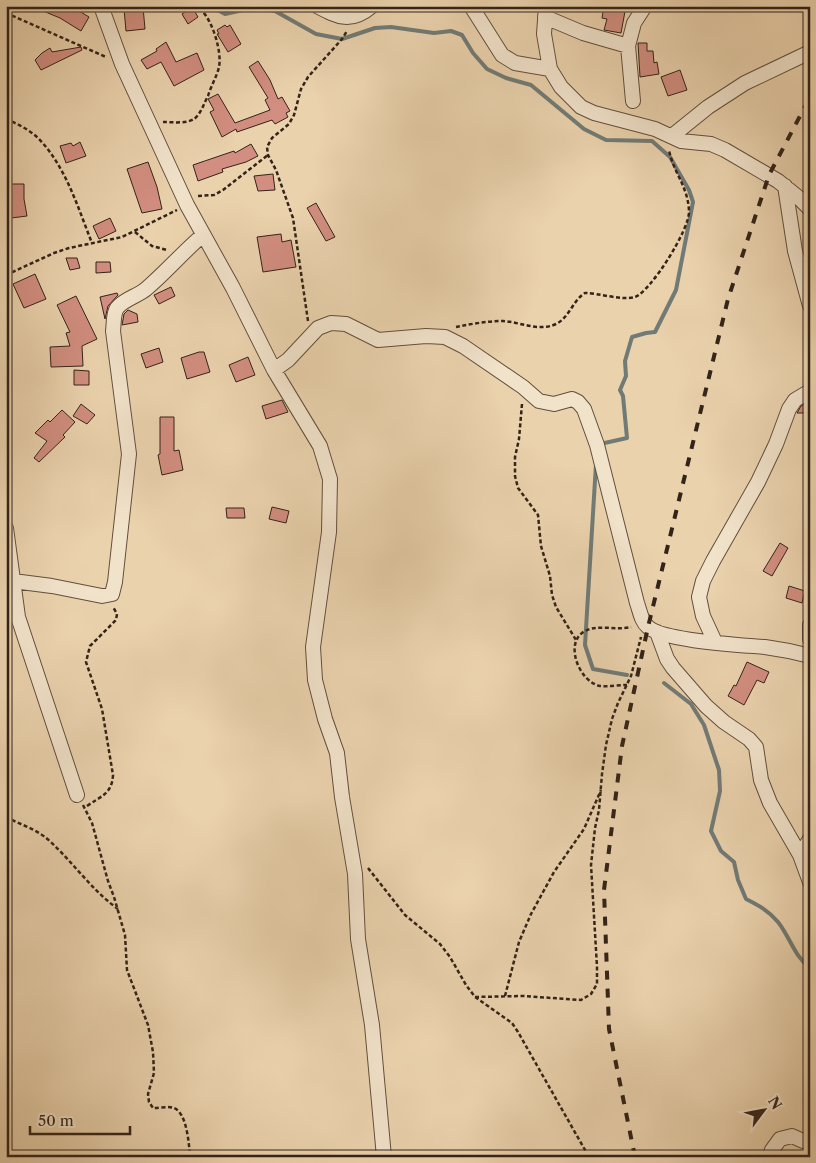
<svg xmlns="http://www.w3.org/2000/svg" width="816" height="1163" font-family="'Libre Caslon Text',serif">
<rect width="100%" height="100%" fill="#ead2ad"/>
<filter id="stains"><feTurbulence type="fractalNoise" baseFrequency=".004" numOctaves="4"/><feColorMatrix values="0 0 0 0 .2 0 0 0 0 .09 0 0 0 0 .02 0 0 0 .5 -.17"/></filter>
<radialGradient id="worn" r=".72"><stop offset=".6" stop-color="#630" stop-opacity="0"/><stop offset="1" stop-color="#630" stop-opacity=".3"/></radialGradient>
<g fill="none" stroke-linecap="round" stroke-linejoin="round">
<path stroke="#717b76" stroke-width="4" d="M210,6L225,14L257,7L275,11L316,34L342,39L375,28L391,27L434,33L451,31L462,35L473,53L487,69L506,78L531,85L584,129L606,140L652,141L670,157L689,190L693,202L676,290L655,332L646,333L632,337L625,361L626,376L620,390L623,396L627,438L600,444
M596,464L585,645L593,669L627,675
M664,683L691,704L704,725L719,770L720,791L711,831L721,851L734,862L738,880L746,899C758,905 769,911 778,922C790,937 794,956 810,968"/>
</g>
<path fill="#d28e80" stroke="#332318" d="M31,6H71L89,17L81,31L60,18Z
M604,6H626L621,33L604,30L607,19L602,18Z
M143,7L145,29L126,31L124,9Z
M192,7L198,17L188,24L182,14Z
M225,25L227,27L230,25L241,44L228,52L217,34H219L217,30Z
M166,42L176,62L197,53L204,70L174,86L161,62L147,69L141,60L157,51L156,49Z
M638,43H647V51H653L654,63L657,62L659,74L640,77Z
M81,47L82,50L41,70L35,60L42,53L50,48L52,52Z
M258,61L270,80L278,99L282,97L290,111L286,113L288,117L275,124L272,120L237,132L236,129L222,137L210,112L214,110L208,99L218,94L235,123L270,110L265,100L268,98L249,67Z
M680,70L687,90L668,96L661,77Z
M80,142L86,156L66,163L60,146L71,143L73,146Z
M251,144L258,156L246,162L222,169L223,172L198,181L193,165L234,151L235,153Z
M148,162L157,187L162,209L142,213L127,169Z
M273,174L275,190L258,191L254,176Z
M6,184H24V199L27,216L11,218L6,196Z
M316,203L335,237L326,241L307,208Z
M110,218L116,231L99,239L93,226Z
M281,234L282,242L291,240L296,267L263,272L257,237Z
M66,258H77L80,268L70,270Z
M96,262H110L111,272L96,273Z
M35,274L46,299L24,308L13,284Z
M171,287L175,296L159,304L154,295Z
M117,293L118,295L108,306L105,319L100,297Z
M76,296L97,339L82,346L83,366L51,367L50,347L70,346L66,333L70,332L57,305Z
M128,310L137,314L138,322L122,325L124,314Z
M159,348L163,362L146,368L141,354Z
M199,352H204L210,372L187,379L181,358Z
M248,357L255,375L236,382L229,365Z
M74,370L89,371V385H74Z
M282,400L288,412L266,419L262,406Z
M810,401V413H797L801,406Z
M81,404L95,415L87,424L73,416Z
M62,410L75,422L63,435L65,437L39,462L34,458L47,441L35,433L48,420L50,422Z
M160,417H174V451L179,450L183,470L162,475L158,455L160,454Z
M272,507L289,511L286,523L269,519Z
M226,508H244L245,518H227Z
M780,543L788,548L772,576L763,571Z
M789,586L805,591L802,603L786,598Z
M747,662L769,672L764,683L757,680L744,705L728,696L734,685L736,686Z"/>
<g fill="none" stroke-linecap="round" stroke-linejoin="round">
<g stroke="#614f3d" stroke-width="16">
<path id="street" d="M101,6L122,64L187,205L233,288L274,370L320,446L330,479L329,532L313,647L315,680L325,719L337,753L342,797L355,874L358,939L372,1025L384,1157
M317,6C338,17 351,24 372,6
M471,6L502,55L515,63L550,69
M546,6L544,34L550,69L561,87L581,107L594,113L655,129L681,141L711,144L725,150L778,181L799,198L810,209
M545,17L583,33L628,46
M633,101L628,46L634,23L645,6
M672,136L708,107L745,83L810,52
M785,186L795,251L810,306
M274,370L288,360L318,328L331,323L346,324L378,340L426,336L445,337L463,346L523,387L539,401L554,404L572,399L578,402L584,409L597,445L637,603C640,611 641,621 648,627C663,641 742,645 765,647C780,649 795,652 810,656
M6,528L18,617L77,795
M13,581L52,586L102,596L112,594L115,582L129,454L113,331C114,324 113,314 117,308C124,299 138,296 146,289C166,272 183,252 203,235
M810,625V639
M657,632L667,659L673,668L706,706L724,722L749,739L756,747L761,780L770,803L800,855L810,882
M715,642L703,616L699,597L703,581L713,561L758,482L776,444L789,409L795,400L810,391
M800,855L810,839
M770,1157L772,1150L780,1139L792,1136L803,1141L810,1139"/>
</g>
<path stroke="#332318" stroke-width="2.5" stroke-dasharray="4 2.5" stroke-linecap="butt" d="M6,13L106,57
M6,119C18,124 30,130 39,139C66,167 78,208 92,243
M163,122C172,122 186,124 194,119C201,114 204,103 208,96C211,86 217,76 219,67C222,52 213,23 203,12C199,8 194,7 189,6
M198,196L214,195L223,190L268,155
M135,232L152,246L167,250
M6,275L54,253L69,248L122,237L177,210
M308,321L293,218L276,170L268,155L267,147L272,138L289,124L294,115L301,89L308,77L342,39L347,31
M456,327C471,324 487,321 503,321C520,322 539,332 556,324C569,318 573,300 585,293C599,293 622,301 635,297C651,291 690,229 689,211C688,186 673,172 669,150
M522,404L519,439L515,457V476L518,488L538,515L541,546L550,576L552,595L556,607L576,640
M627,685C619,685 608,687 600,686C580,682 565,646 582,633C594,623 617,631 631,627
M83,805L92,823L108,881L114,897L125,935L127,970L148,1025L153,1052L154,1073L148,1094L149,1102L153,1108C159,1108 168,1106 174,1108C187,1113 189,1144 190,1157
M87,806C101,796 112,794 113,775L102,709L86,662L90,646L116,620L117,614L113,607
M6,817C19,824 33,828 45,837C71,859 90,889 118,909
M368,868L405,915L440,944L450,957L466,985L475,997L512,1023L518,1032L589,1157
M505,996L519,942L531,914L554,872L584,829L601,790
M475,997L523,996L581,1000L591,994L597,984V967L591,865L595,828L599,810L602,774L606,745L612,719L618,703L631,676L641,637"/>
<use href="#street" stroke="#f1e2ca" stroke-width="14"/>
<path stroke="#332318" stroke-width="4" stroke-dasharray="9 9" stroke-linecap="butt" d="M635,1157L609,1029L604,890L622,746L648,627L728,299L769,175L810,97"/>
</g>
<rect width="816" height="1163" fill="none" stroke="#ead2ad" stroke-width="25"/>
<rect x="8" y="8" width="801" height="1148" fill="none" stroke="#332318" stroke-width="2.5"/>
<rect x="12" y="12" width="791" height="1138" fill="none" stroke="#332318"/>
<g transform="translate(764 1110) rotate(58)" stroke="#f1e2ca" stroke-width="4" paint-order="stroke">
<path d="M0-4L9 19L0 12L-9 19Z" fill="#332318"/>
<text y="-8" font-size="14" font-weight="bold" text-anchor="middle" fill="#332318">N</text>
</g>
<path d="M30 1126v8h100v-8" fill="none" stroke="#332318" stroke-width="2.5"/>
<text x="38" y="1126" font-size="15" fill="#332318" stroke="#f1e2ca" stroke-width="4" paint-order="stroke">50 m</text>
<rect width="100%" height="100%" filter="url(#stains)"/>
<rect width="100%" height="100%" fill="url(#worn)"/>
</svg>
